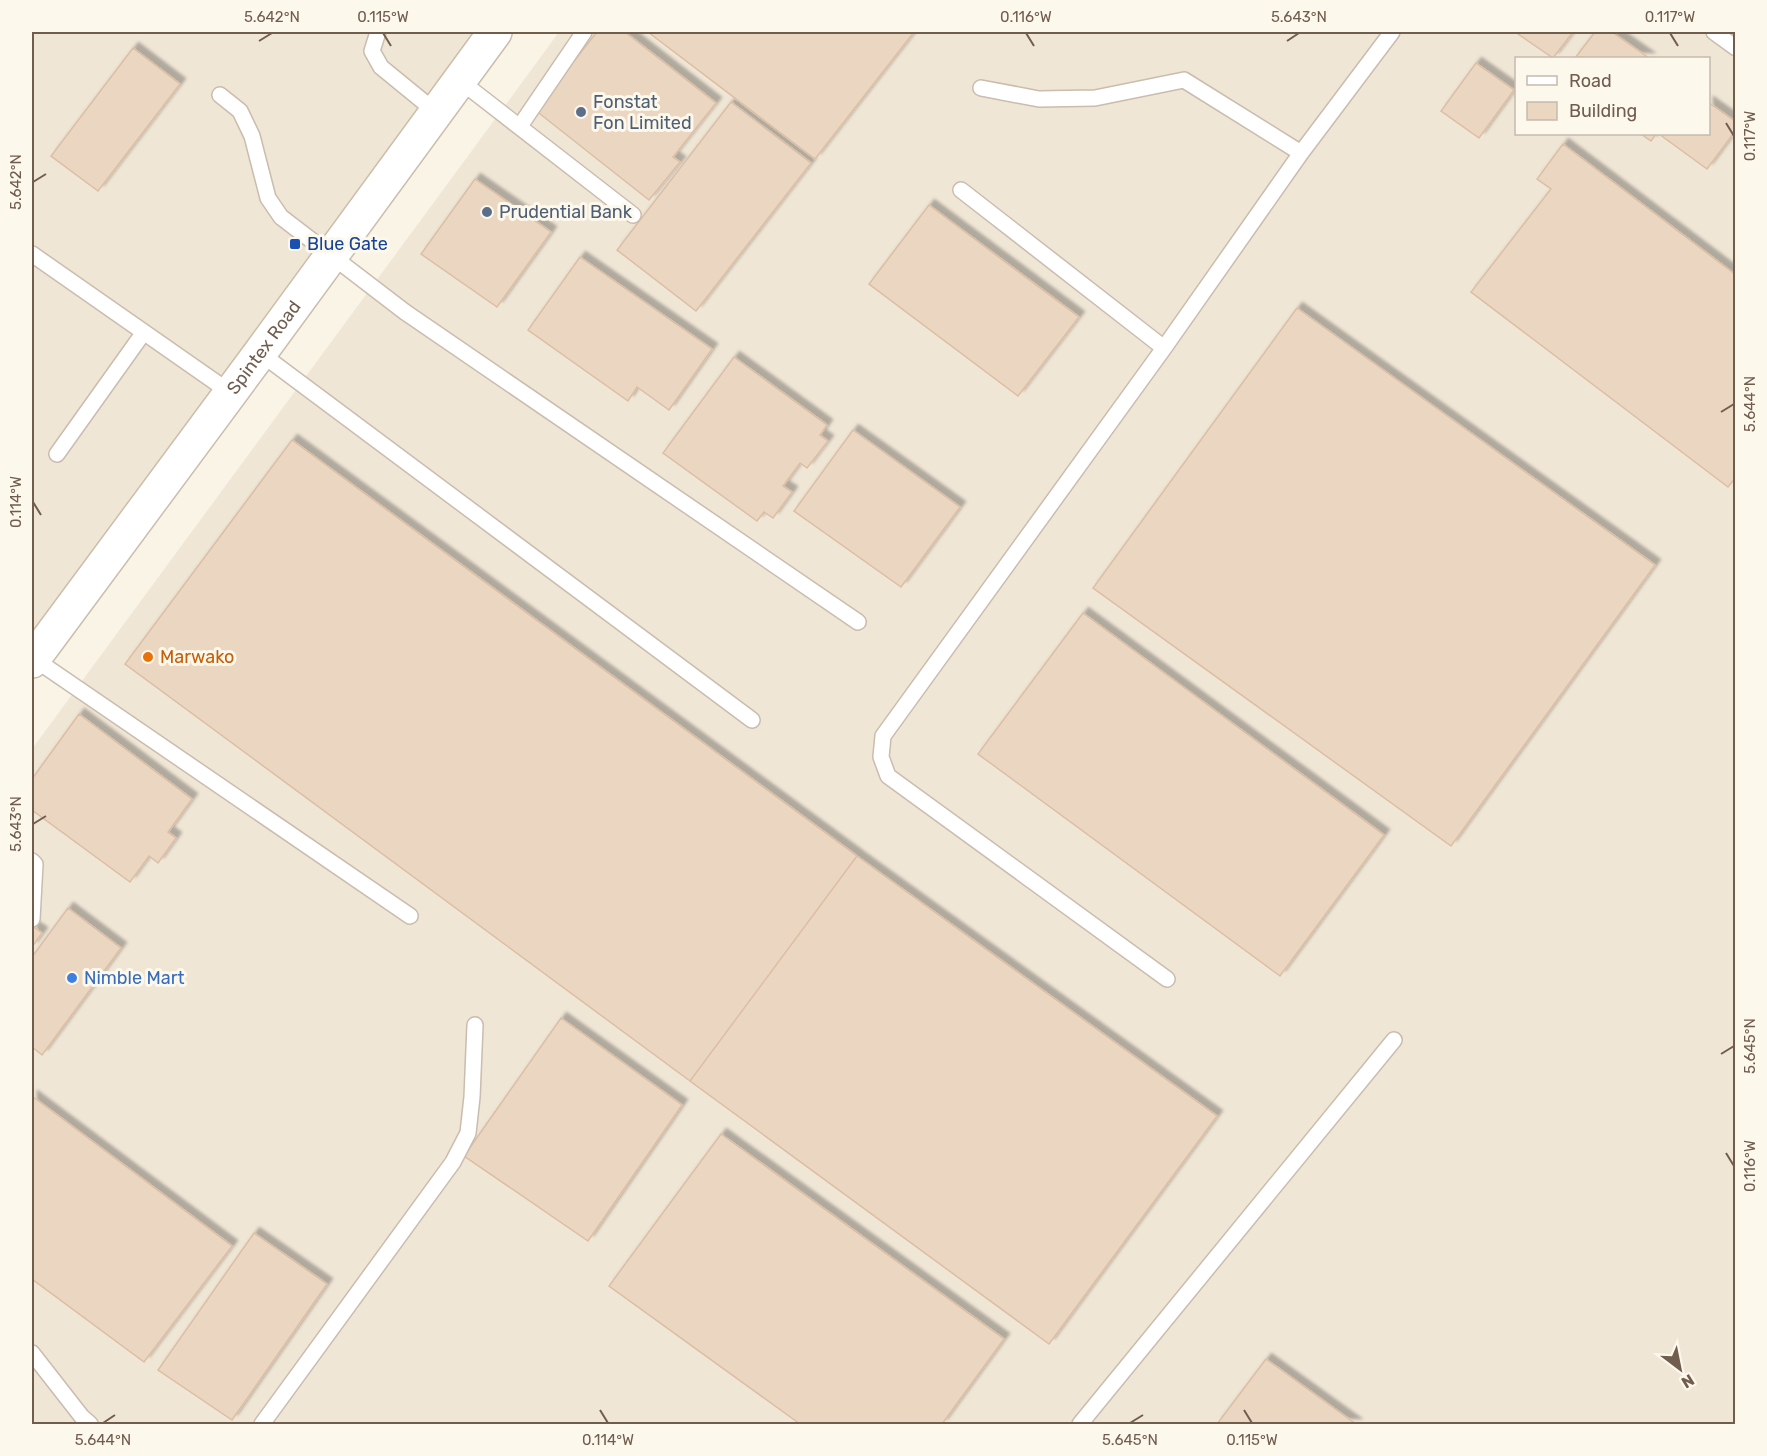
<svg xmlns="http://www.w3.org/2000/svg" width="1767" height="1456" font-family="Rubik,sans-serif">
<defs>
<filter id="shadow"><feDropShadow dx="5.5" dy="-5.5" stdDeviation="1.5" flood-color="#0004"/></filter>
</defs>
<rect width="100%" height="100%" fill="#f9f4e6"/>
<path fill="#f0e6d6" fill-rule="evenodd" d="M32,32H486L32,652Z
M559,32H1735V1424H32V749ZM1516,58H1708V134H1516Z"/>
<path fill="#ebd6c1" stroke="#dcbea4" stroke-width="1.5" filter="url(#shadow)" d="M597,32H625L716,103L673,157L680,162L649,200L535,110Z
M648,32H914L815,159Z
M1515,32H1573L1553,58Z
M1595,32H1612L1649,58H1575Z
M133,48L180,84L98,191L51,156Z
M1476,63L1514,90L1479,138L1441,111Z
M731,102L811,163L696,311L617,250Z
M1708,102L1736,122V130L1707,169L1659,134H1708Z
M1641,134H1656L1651,141Z
M1563,144L1736,275V477L1728,487L1471,292L1551,189L1537,179Z
M475,179L551,232L497,307L421,254Z
M929,205L1079,317L1018,396L869,284Z
M580,257L712,349L669,410L637,387L628,401L528,330Z
M1297,308L1655,565L1451,846L1093,588Z
M734,357L827,425L820,435L828,441L807,468L800,463L783,486L792,492L773,518L764,512L757,521L663,453Z
M853,430L960,507L901,587L794,511Z
M292,440L857,856L690,1081L125,664Z
M1083,613L1384,835L1280,976L978,754Z
M79,714L192,799L168,832L176,838L158,863L149,856L130,882L32,810V779Z
M857,856L1217,1116L1049,1344L690,1081Z
M68,908L121,948L42,1055L32,1047V957Z
M32,926L42,933L32,947Z
M561,1018L682,1105L588,1241L464,1156Z
M32,1096L232,1246L144,1362L32,1279Z
M721,1134L1004,1339L942,1424H800L609,1286Z
M254,1233L327,1284L232,1420L158,1370Z
M1266,1359L1356,1424H1217Z"/>
<g fill="none" stroke-linecap="round" stroke-linejoin="round">
<g stroke="#cabcae" stroke-width="18">
<path id="service" d="M378,32L372,51L381,67L436,112
M1714,32L1736,48
M459,80L633,215
M981,88L1039,99L1095,98L1184,80L1301,153
M220,95L240,111L252,136L268,198L281,217L405,312L858,622
M520,126L584,32
M961,190L1164,348
M32,254L231,393
M260,353L752,720
M57,454L144,332
M33,658L410,916
M32,861L35,864L32,919
M1167,979L888,776L881,757L883,736L1164,348L1301,153L1392,32
M32,1353L82,1417L90,1424
M262,1424L453,1162L468,1133L472,1097L475,1025
M1080,1424L1394,1040"/>
</g>
<g stroke="#ccbdac" stroke-width="36">
<g id="secondary">
<path id="s1" d="M32,661L260,353L495,32"/>
</g>
</g>
<use href="#service" stroke="#fff" stroke-width="15"/>
<use href="#secondary" stroke="#fff" stroke-width="33"/>
</g>
<path fill="none" stroke="#705d4e" stroke-width="2" d="M383,33L391,46M1026,33L1034,46M1670,33L1678,46M259,41L272,33M1287,41L1299,33M1726,123L1734,136M33,182L46,174M1721,412L1734,404M33,502L41,515M33,824L46,816M1721,1054L1734,1046M1726,1153L1734,1166M600,1410L608,1423M1244,1410L1252,1423M103,1423L115,1415M1130,1423L1143,1415"/>
<g fill="#5c6f8a" stroke="#fdf8ec" stroke-width="2">
<circle cx="581" cy="112" r="6"/>
<circle cx="487" cy="212" r="6"/>
</g>
<rect fill="#1a4fb4" stroke="#fdf8ec" stroke-width="2" x="289" y="238" width="12" height="12" rx="3"/>
<circle fill="#e8710a" stroke="#fdf8ec" stroke-width="2" cx="148" cy="657" r="6"/>
<circle fill="#3f7fe0" stroke="#fdf8ec" stroke-width="2" cx="72" cy="978" r="6"/>
<g text-anchor="middle" stroke-width="6" stroke-linejoin="round" paint-order="stroke">
<g font-size="18" fill="#4e5e75" stroke="#fdf8ec" text-anchor="start">
<text x="593" y="108">Fonstat<tspan x="593" dy="21">Fon Limited</tspan></text>
<text x="499" y="218">Prudential Bank</text>
</g>
<g font-size="18" fill="#164399" stroke="#fdf8ec" text-anchor="start">
<text x="307" y="250">Blue Gate</text>
</g>
<g font-size="18" fill="#705d4e" stroke="#fdf8ec">
<text dy="6" stroke="none"><textPath href="#s1" startOffset="390">Spintex Road</textPath></text>
</g>
<g font-size="18" fill="#c56008" stroke="#fdf8ec" text-anchor="start">
<text x="160" y="663">Marwako</text>
</g>
<g font-size="18" fill="#366cbe" stroke="#fdf8ec" text-anchor="start">
<text x="84" y="984">Nimble Mart</text>
</g>
</g>
<rect width="1767" height="1456" fill="none" stroke="#fdf8ec" stroke-width="66"/>
<rect x="1515" y="57" width="195" height="78" fill="#fdf8ec" stroke="#c5baad" stroke-width="1.5"/>
<rect x="1527" y="76" width="30" height="9" fill="#ffffff" stroke="#c5baad" stroke-width="1.5"/>
<text x="1569" y="87" font-size="18" fill="#705d4e">Road</text>
<rect x="1527" y="102" width="30" height="18" fill="#ebd6c1" stroke="#c5baad" stroke-width="1.5"/>
<text x="1569" y="117" font-size="18" fill="#705d4e">Building</text>
<g transform="translate(1680 1369) rotate(148)" stroke="#fdf8ec" stroke-width="4.5" paint-order="stroke">
<path d="M0-4.5L10 22L0 15L-10 22Z" fill="#705d4e"/>
<text y="-9" font-size="16" font-weight="bold" text-anchor="middle" fill="#705d4e">N</text>
</g>
<rect x="33" y="33" width="1701" height="1390" fill="none" stroke="#705d4e" stroke-width="2"/>
<g font-size="15" text-anchor="middle" fill="#705d4e">
<text x="272" y="22">5.642°N</text>
<text x="383" y="22">0.115°W</text>
<text x="1026" y="22">0.116°W</text>
<text x="1299" y="22">5.643°N</text>
<text x="1670" y="22">0.117°W</text>
<text transform="translate(1750 136) rotate(-90)" y="5">0.117°W</text>
<text transform="translate(16 182) rotate(-90)" y="5">5.642°N</text>
<text transform="translate(1750 404) rotate(-90)" y="5">5.644°N</text>
<text transform="translate(16 502) rotate(-90)" y="5">0.114°W</text>
<text transform="translate(16 824) rotate(-90)" y="5">5.643°N</text>
<text transform="translate(1750 1046) rotate(-90)" y="5">5.645°N</text>
<text transform="translate(1750 1166) rotate(-90)" y="5">0.116°W</text>
<text x="103" y="1445">5.644°N</text>
<text x="608" y="1445">0.114°W</text>
<text x="1130" y="1445">5.645°N</text>
<text x="1252" y="1445">0.115°W</text>
</g>
</svg>
